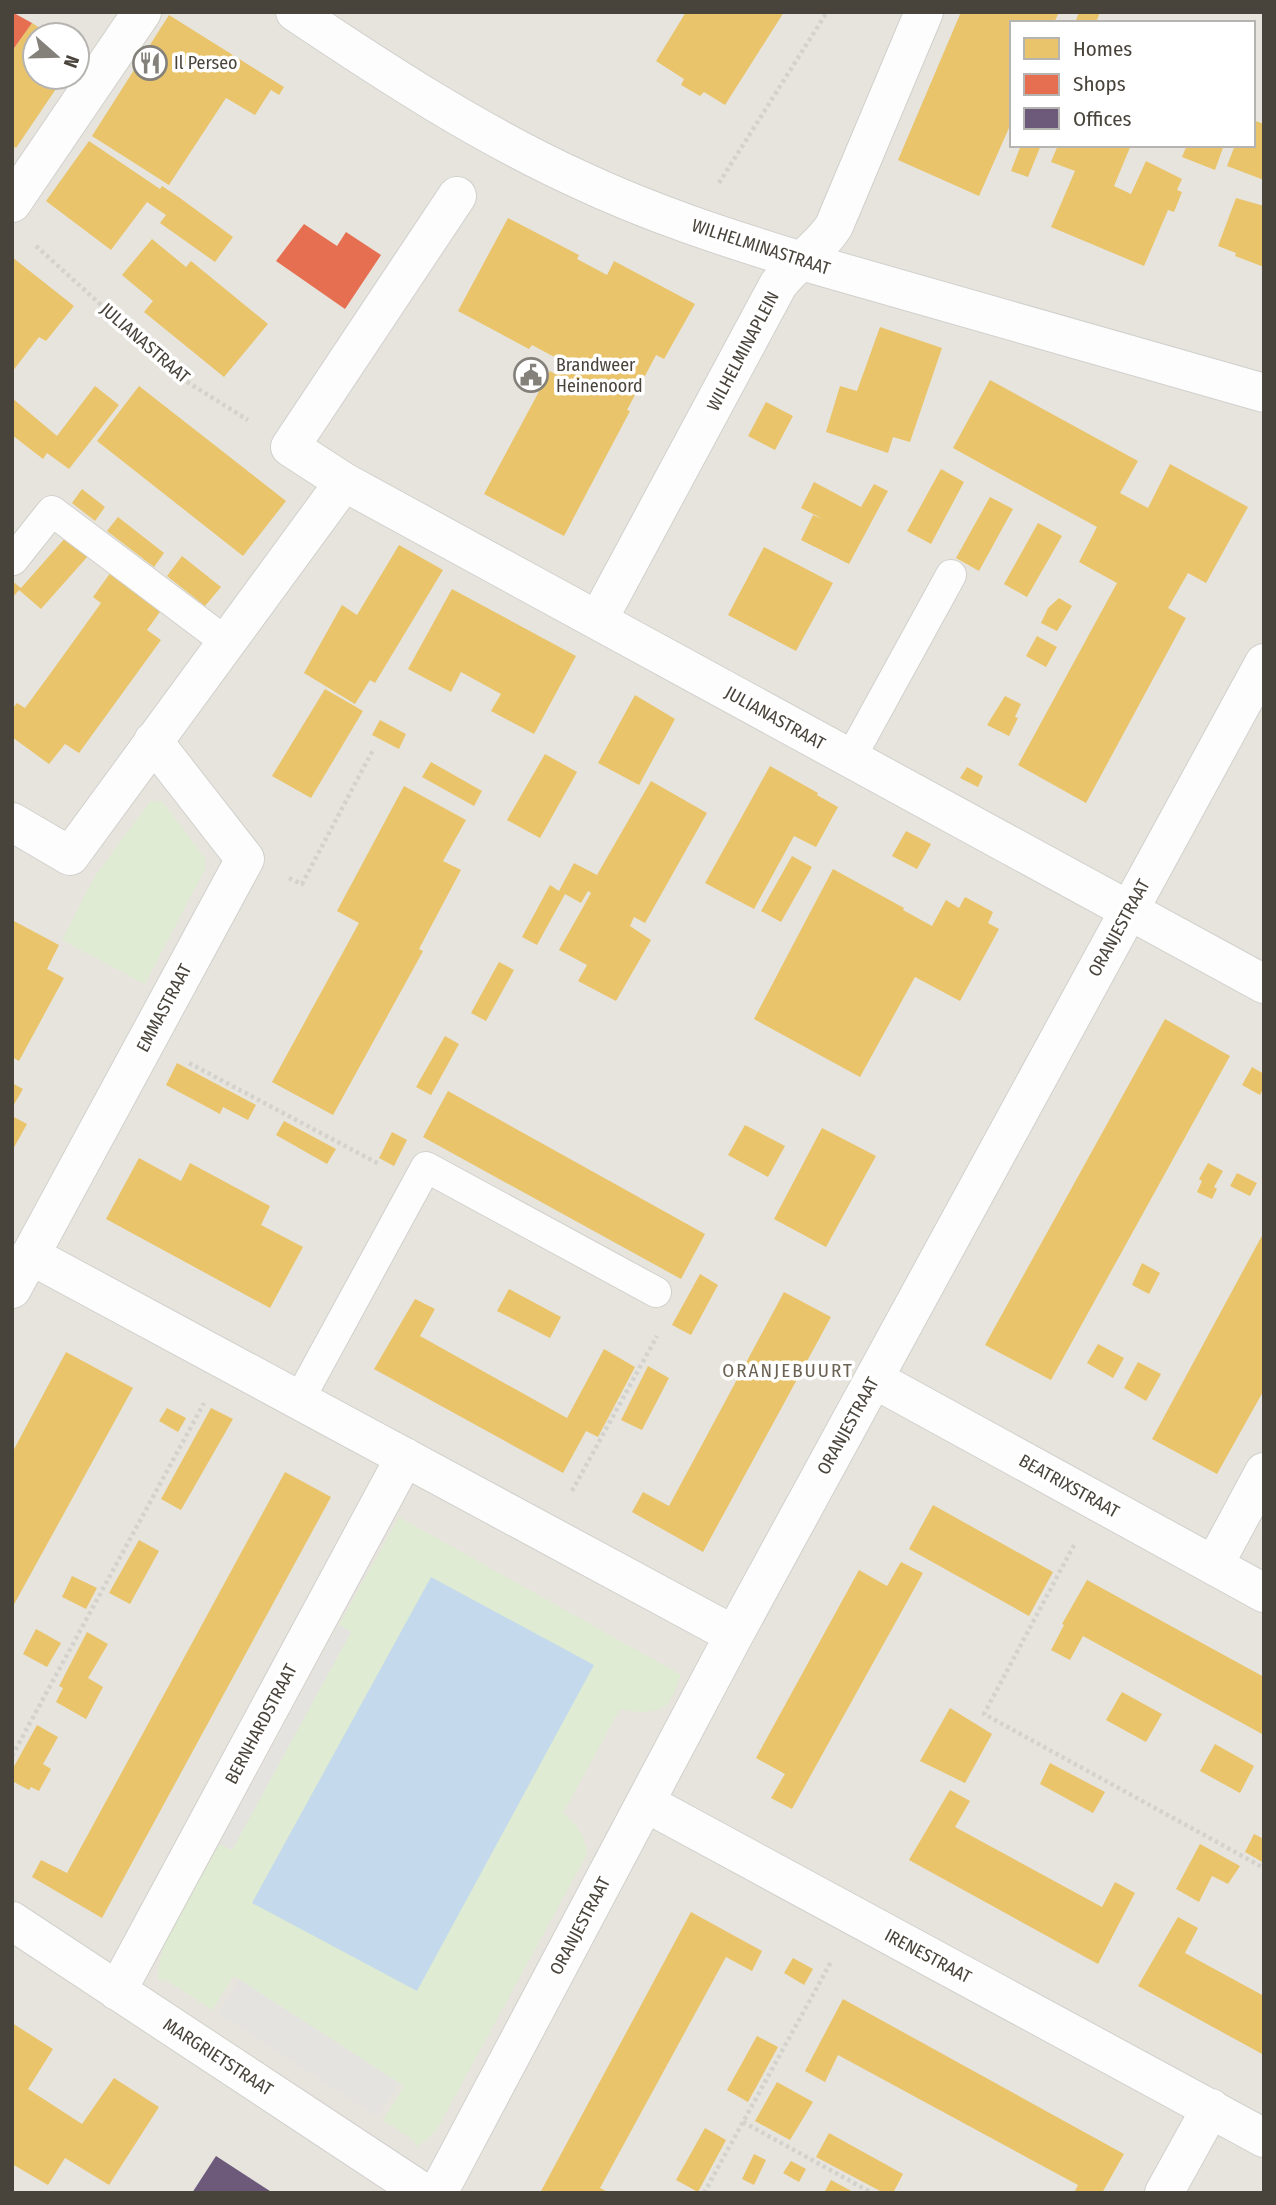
<svg xmlns="http://www.w3.org/2000/svg" width="1276" height="2205" font-family="'Fira Sans Condensed',sans-serif">
<rect width="100%" height="100%" fill="#f3f2ef"/>
<path fill="#e6e4dd" fill-rule="evenodd" d="M12,12H1264V2193H12ZM1012,23H1253V145H1012ZM35,35H77V77H35Z"/>
<path fill="#dfebd2" d="M151,801L163,802L205,858V869L145,984L62,940L95,876Z
M399,1517L681,1675C677,1683 675,1694 669,1702C658,1716 634,1712 620,1709L563,1813C577,1825 585,1835 587,1854L437,2129L425,2141L416,2146L414,2140L383,2120L404,2086L234,1976L212,2010L165,1979L159,1982C153,1943 200,1878 220,1844L232,1850L351,1632L339,1625Z"/>
<path fill="#e5e3e0" d="M339,1625L351,1632L232,1850L220,1844Z
M240,1980L399,2083L377,2117L218,2013Z"/>
<path fill="#c4daec" d="M431,1577L594,1665L417,1991L252,1903Z"/>
<path fill="#e9c46a" d="M686,12H784L725,105L704,92L700,96L681,85L684,79L656,61Z
M961,12H1059L1054,23H1012V121L979,196L898,160Z
M1079,12H1100L1096,23H1075Z
M169,15L284,87L279,95L271,90L255,115L226,98L169,185L92,136Z
M32,23L51,35H35V77H64L16,148L12,145V51Z
M1253,120L1264,124V180L1227,166L1235,145H1253Z
M89,141L160,189L162,186L180,198L233,237L215,262L160,223L166,215L147,202L111,250L46,201Z
M1021,145H1041L1028,177L1011,171Z
M1058,145H1131L1114,186L1131,194L1146,161L1182,179L1177,190L1182,192L1174,212L1168,210L1144,266L1051,227L1075,171L1051,162Z
M1187,145H1224L1215,170L1182,157Z
M1236,198L1264,206V267L1235,256L1236,253L1218,246Z
M508,218L579,255L577,259L607,275L614,261L695,304L664,359L656,355L627,410L630,411L564,536L484,494L550,371L555,374L562,361L532,345L529,349L458,311Z
M152,239L186,267L191,261L268,324L224,377L144,312L153,301L122,275Z
M12,257L74,306L46,341L39,337L12,372Z
M880,327L942,348L910,442L893,437L888,453L826,432L840,386L857,391Z
M990,380L1138,461L1120,493L1148,508L1170,464L1248,507L1206,583L1188,573L1168,608L1186,618L1086,803L1018,765L1117,583L1079,562L1097,527L953,448Z
M95,386L119,405L69,469L47,453L43,459L12,435V398L57,436Z
M139,386L286,501L243,556L97,441Z
M766,402L793,416L775,450L748,436Z
M941,469L964,482L931,544L907,531Z
M814,482L861,507L874,484L888,491L849,564L801,540L813,515L823,519L801,508Z
M82,489L105,507L95,521L72,503Z
M990,497L1013,509L979,571L956,558Z
M118,517L164,553L154,567L107,531Z
M1038,523L1062,536L1027,597L1004,584Z
M66,537L88,556L41,609L19,590L12,598V581L21,588Z
M399,545L443,570L375,683L370,680L355,704L304,673L342,605L357,615Z
M764,547L833,583L796,651L728,615Z
M182,556L221,587L205,606L167,576Z
M111,572L162,609L147,630L161,640L79,753L65,744L49,764L12,737V709L17,703L25,708L50,674L101,603L93,597Z
M452,589L576,656L534,734L491,711L501,694L461,672L451,692L408,669Z
M1059,598L1072,606L1057,631L1041,623L1048,608Z
M1037,636L1057,647L1046,667L1026,656Z
M325,689L363,711L311,798L272,776Z
M635,695L675,719L639,785L598,763Z
M1005,696L1021,704L1015,717L1018,718L1009,736L987,725Z
M380,720L406,734L399,749L372,735Z
M545,754L577,772L540,838L507,820Z
M431,762L482,791L474,806L422,777Z
M770,766L818,793L817,795L838,807L816,847L794,836L754,909L705,883Z
M967,767L983,776L978,787L960,778Z
M651,781L707,813L645,923L634,917L630,926L651,940L616,1001L578,981L587,965L559,950L591,893L588,891L581,903L565,894L537,945L522,937L550,885L559,891L574,863L597,875Z
M404,786L466,820L443,861L461,870L419,949L423,951L422,953L333,1115L272,1082L359,923L337,911Z
M906,831L931,844L917,869L892,856Z
M792,856L812,867L781,922L761,911Z
M833,869L904,908L903,910L932,926L946,900L959,908L965,897L993,912L988,923L999,929L960,1001L915,977L860,1077L754,1019Z
M12,920L59,945L47,969L64,978L19,1061L12,1057Z
M499,962L514,970L486,1021L471,1013Z
M1165,1019L1230,1056L1051,1380L985,1345Z
M445,1036L459,1044L431,1095L416,1087Z
M177,1063L256,1105L248,1120L223,1107L220,1114L166,1085Z
M1252,1067L1264,1074V1087L1260,1095L1242,1085Z
M12,1083L23,1089L12,1108Z
M448,1091L705,1234L681,1279L423,1137Z
M12,1116L27,1124L12,1151Z
M284,1121L336,1149L327,1164L276,1135Z
M745,1125L785,1146L768,1177L728,1155Z
M822,1128L876,1156L826,1247L774,1219Z
M392,1132L407,1140L394,1166L379,1158Z
M139,1158L181,1181L190,1163L270,1206L261,1225L303,1247L270,1308L106,1219Z
M1208,1163L1223,1171L1214,1187L1217,1189L1212,1199L1197,1192L1202,1181L1199,1179Z
M1237,1173L1257,1183L1250,1196L1230,1186Z
M1264,1232V1390L1217,1474L1152,1439Z
M1142,1263L1160,1273L1149,1294L1132,1285Z
M700,1274L718,1285L691,1335L672,1325Z
M509,1289L561,1317L550,1338L497,1311Z
M784,1292L831,1317L703,1552L632,1512L643,1492L669,1506Z
M415,1299L435,1309L420,1336L567,1418L604,1349L635,1367L598,1437L586,1431L563,1473L374,1369Z
M1098,1344L1124,1358L1113,1378L1087,1363Z
M66,1352L133,1388L12,1608V1453Z
M1138,1362L1161,1374L1146,1401L1124,1388Z
M648,1366L669,1378L642,1430L621,1420Z
M167,1408L186,1418L178,1432L159,1421Z
M211,1408L233,1419L181,1510L161,1499Z
M285,1472L331,1497L102,1918L32,1877L41,1860L67,1873Z
M933,1505L1053,1572L1029,1616L909,1549Z
M139,1540L159,1551L130,1604L109,1593Z
M901,1562L923,1573L792,1809L771,1798L785,1774L756,1758L859,1570L887,1586Z
M72,1576L97,1588L86,1609L62,1597Z
M1087,1580L1264,1677V1735L1083,1636L1070,1660L1051,1650L1064,1625L1062,1624Z
M36,1629L61,1643L47,1667L23,1654Z
M87,1632L108,1644L88,1678L103,1687L86,1719L56,1702L63,1688L59,1686Z
M1122,1692L1162,1714L1146,1742L1106,1720Z
M950,1708L992,1734L965,1783L920,1761Z
M37,1725L58,1737L43,1764L51,1769L39,1791L31,1787L29,1790L12,1781V1770Z
M1215,1744L1254,1766L1240,1793L1200,1771Z
M1050,1763L1105,1792L1093,1813L1040,1784Z
M950,1790L970,1801L955,1827L1102,1907L1115,1882L1135,1893L1098,1964L909,1860Z
M1254,1834L1264,1839V1863L1245,1852Z
M1200,1844L1240,1866L1228,1884L1212,1876L1199,1902L1176,1889Z
M691,1912L762,1951L752,1971L726,1957L600,2188L610,2193H540Z
M1178,1917L1198,1928L1185,1953L1264,1996V2055L1138,1986Z
M793,1958L813,1969L804,1985L784,1973Z
M843,1999L1124,2154L1102,2193H1074L1078,2185L838,2055L825,2082L805,2071Z
M12,2023L53,2049L28,2089L82,2124L114,2078L159,2107L109,2185L65,2158L48,2185L12,2164Z
M757,2036L778,2047L748,2102L727,2090Z
M777,2082L813,2102L790,2140L755,2121Z
M705,2128L726,2140L698,2192L676,2180Z
M829,2133L903,2174L893,2193H884L816,2157Z
M754,2154L766,2160L754,2185L742,2179Z
M791,2161L806,2169L799,2182L783,2173Z
M831,2180L855,2193H824Z"/>
<path fill="#e76f51" d="M12,12L32,23L12,51Z
M304,224L337,246L346,232L381,255L345,309L276,261Z"/>
<path fill="#6d597a" d="M216,2156L273,2193H192Z"/>
<g fill="none" stroke-linecap="round" stroke-linejoin="round">
<g stroke="#d1d0cc" stroke-width="32">
<path id="service" d="M13,560L52,511L226,642
M850,759L951,575
M299,1400L426,1167L656,1292"/>
</g>
<g stroke="#d1d0cc" stroke-width="40">
<path id="minor" d="M295,12C386,73 478,133 578,179C650,213 726,238 802,261L1264,393
M457,196L290,447L344,482L1264,984
M12,203L142,12
M598,620L778,285C794,263 819,250 834,226L924,12
M12,822L70,856L344,482
M30,1255L734,1635
M12,1289L245,859L153,741
M874,1379L1264,1593
M1214,1565L1264,1472
M646,1803L1264,2138
M12,1921L424,2193
M117,1991L405,1457
M438,2193L734,1635L1264,663
M1164,2193L1211,2108"/>
</g>
<path stroke="#d3d2cd" stroke-width="4.5" stroke-dasharray="3.5 3.5" stroke-linecap="butt" d="M719,183L827,12
M36,246L184,380L248,420
M289,878L302,884L374,748
M189,1063L379,1164
M572,1491L657,1336
M1074,1545L984,1714L1264,1868
M12,1756L204,1403
M743,2122L872,2193
M704,2193L832,1960"/>
<use href="#service" stroke="#fdfdfd" stroke-width="30"/>
<use href="#minor" stroke="#fdfdfd" stroke-width="38"/>
</g>
<defs>
<g id="restaurant-ring" transform="scale(1.75)"><circle r="9.5" fill="#fff" stroke="#84817a" stroke-width="1.5"/><path d="M-5-6h1v4h1v-4h1v4h1v-4h1v5L-1.5 .5V6h-2V.5L-5-1ZM5-6V6H3V1.5H1.5Q1.5-4 5-6Z" fill="#84817a"/></g>
<g id="civic-ring" transform="scale(1.75)"><circle r="9.5" fill="#fff" stroke="#84817a" stroke-width="1.5"/><path d="M-.6-6.5H3V-4.5H.6V-3L4-1V1h2V6H-6V1h2V-1L-.6-3ZM-1.2 2.5V6h2.4V2.5Z" fill="#84817a"/></g>
</defs>
<g fill-rule="evenodd">
<use href="#restaurant-ring" x="150" y="63"/>
<use href="#civic-ring" x="531" y="375"/>
</g>
<g text-anchor="middle" stroke-width="7" stroke-linejoin="round" paint-order="stroke">
<g font-size="18" fill="#49443b" stroke="#fff" text-anchor="start">
<text x="174" y="69">Il Perseo</text>
<text x="556" y="371">Brandweer<tspan x="556" dy="21">Heinenoord</tspan></text>
</g>
<g font-size="18" fill="#49443b" stroke="#fff">
<text transform="translate(761 247) rotate(18)" y="6">WILHELMINASTRAAT</text>
<text transform="translate(145 343) rotate(41)" y="6">JULIANASTRAAT</text>
<text transform="translate(743 351) rotate(-62)" y="6">WILHELMINAPLEIN</text>
<text transform="translate(775 718) rotate(29)" y="6">JULIANASTRAAT</text>
<text transform="translate(1119 928) rotate(-61)" y="6">ORANJESTRAAT</text>
<text transform="translate(164 1008) rotate(-62)" y="6">EMMASTRAAT</text>
<text transform="translate(848 1426) rotate(-61)" y="6">ORANJESTRAAT</text>
<text transform="translate(1069 1486) rotate(29)" y="6">BEATRIXSTRAAT</text>
<text transform="translate(261 1724) rotate(-62)" y="6">BERNHARDSTRAAT</text>
<text transform="translate(580 1926) rotate(-62)" y="6">ORANJESTRAAT</text>
<text transform="translate(928 1956) rotate(28)" y="6">IRENESTRAAT</text>
<text transform="translate(218 2057) rotate(33)" y="6">MARGRIETSTRAAT</text>
</g>
<g font-size="19" letter-spacing="2" fill="#6b6253" stroke="#fff">
<text x="788" y="1377">ORANJEBUURT</text>
</g>
</g>
<rect width="1276" height="2205" fill="none" stroke="#49443b" stroke-width="28"/>
<rect x="1010" y="21" width="245" height="126" fill="#ffffff" stroke="#b6b4b1" stroke-width="2"/>
<rect x="1024" y="38" width="35" height="21" fill="#e9c46a" stroke="#b6b4b1" stroke-width="2"/>
<text x="1073" y="56" font-size="21" fill="#49443b">Homes</text>
<rect x="1024" y="74" width="35" height="21" fill="#e76f51" stroke="#b6b4b1" stroke-width="2"/>
<text x="1073" y="91" font-size="21" fill="#49443b">Shops</text>
<rect x="1024" y="108" width="35" height="21" fill="#6d597a" stroke="#b6b4b1" stroke-width="2"/>
<text x="1073" y="126" font-size="21" fill="#49443b">Offices</text>
<g transform="translate(56 56) rotate(110)"><circle r="33" fill="#ffffff" stroke="#b6b4b1" stroke-width="2"/>
<path d="M0-5L12 26L0 18L-12 26Z" fill="#84817a"/>
<text y="-10" font-size="19" font-weight="bold" text-anchor="middle" fill="#49443b">N</text>
</g>
</svg>
